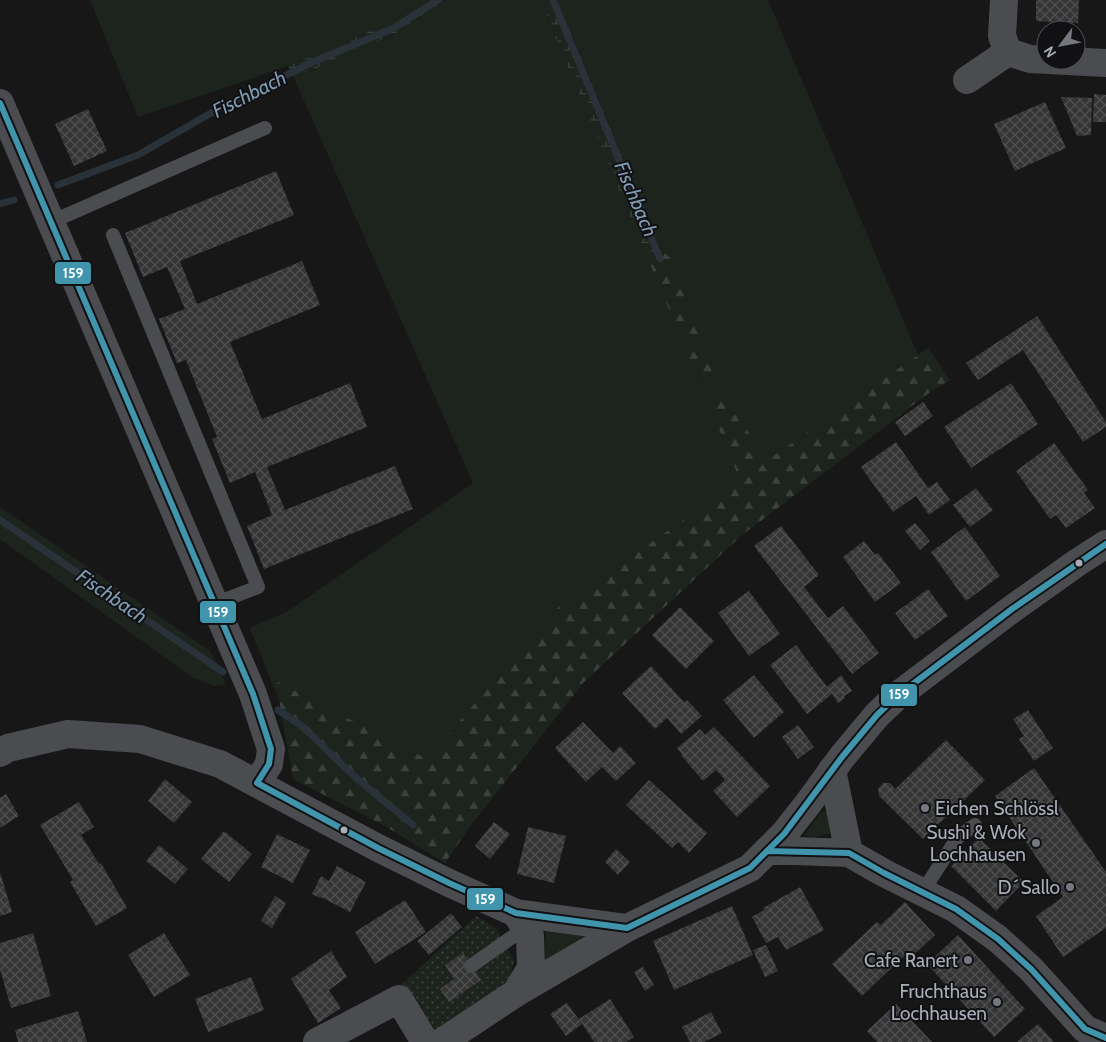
<svg xmlns="http://www.w3.org/2000/svg" width="1106" height="1042" font-family="Cabin,sans-serif">
<defs>
<pattern id="forest-firs" width="22" height="20" patternUnits="userSpaceOnUse" patternTransform="scale(1.25)"><rect width="22" height="20" fill="#1d241e"/><path d="M5 1l3.5 6h-7zM16 11l3.5 6h-7z" fill="#3b413d"/></pattern>
<pattern id="wetland-marsh" width="20" height="14" patternUnits="userSpaceOnUse" patternTransform="scale(1.25)"><rect width="20" height="14" fill="#1d241e"/><path d="M1 5h8M5 5V1M11 12h8M15 12V8" fill="none" stroke="#3b413d"/></pattern>
<pattern id="park-dots" width="8" height="8" patternUnits="userSpaceOnUse" patternTransform="scale(1.25)"><rect width="8" height="8" fill="#1d241e"/><path d="M2 2h.1M6 6h.1" fill="none" stroke="#3b413d" stroke-width="1.8" stroke-linecap="round"/></pattern>
<pattern id="building-cross-hatch" width="8" height="8" patternUnits="userSpaceOnUse" patternTransform="scale(1.25)"><rect width="8" height="8" fill="#353536"/><path d="M0 0l8 8M0 8l8-8" fill="none" stroke="#4f5051"/></pattern>
</defs>
<rect width="100%" height="100%" fill="#171717"/>
<path fill="#1d241e" d="M90,0H421L391,22L288,66L138,117Z
M446,0H540L699,379L714,373L672,259L663,252L557,0H768L918,355L769,460L724,401L710,406L740,480L555,610L427,759L270,678L250,628L288,611L473,483L294,78L396,33Z
M0,507L210,651L226,684L214,686L192,677L0,539Z
M829,811L836,832L811,838L805,834L821,812Z
M546,930L587,934L545,962Z"/>
<path fill="url(#forest-firs)" d="M663,252L672,259L714,373L698,379L648,259Z
M928,348L950,380L929,393L741,536L584,682L471,825L445,863L385,826L293,779L279,699L270,678L427,759L555,610L740,480L709,405L724,400L769,459Z"/>
<path fill="url(#wetland-marsh)" d="M421,0H446L396,33L294,78L288,66L391,22Z
M540,0H557L663,252L648,259Z"/>
<path fill="url(#park-dots)" d="M476,916L496,928L514,960L509,983L433,1038L401,985Z"/>
<g fill="none" stroke-linecap="round" stroke-linejoin="round">
<path stroke="#2a3239" stroke-width="7" d="M553,0L660,259
M58,185L138,155L218,109L313,62L394,28L438,0
M0,204L14,200
M0,520L223,672
M278,710L302,726L355,777L413,825"/>
</g>
<path fill="url(#building-cross-hatch)" d="M1036,0H1079L1078,23L1036,21Z
M1094,94L1106,95V122H1093Z
M1061,97L1092,98L1091,135L1077,136Z
M1045,102L1066,148L1015,171L994,124Z
M88,109L107,151L74,166L55,124Z
M276,171L294,215L180,261L197,304L302,261L320,305L230,342L262,419L350,383L367,427L267,467L285,510L395,466L413,509L264,569L247,526L272,515L255,472L230,483L212,439L217,437L186,360L177,363L159,319L185,309L167,267L143,277L125,233Z
M1037,316L1106,422V427L1083,442L1023,350L978,380L966,363Z
M1011,383L1038,424L971,468L944,427Z
M923,402L933,416L905,436L895,422Z
M896,442L928,488L937,482L950,500L929,515L916,496L893,512L861,467Z
M1054,443L1088,490L1084,493L1095,508L1066,528L1056,515L1050,519L1016,471Z
M976,488L993,510L970,527L953,505Z
M915,523L930,541L920,550L905,531Z
M781,526L819,575L804,587L828,618L843,606L879,653L852,674L754,546Z
M965,527L1000,576L966,601L931,552Z
M864,541L875,555L878,553L901,583L875,602L843,557Z
M928,589L948,616L915,640L895,613Z
M749,591L780,634L749,656L718,613Z
M680,607L714,641L686,669L652,635Z
M796,645L827,687L841,675L852,691L844,696L845,698L838,703L832,694L807,714L770,665Z
M651,666L684,702L687,700L702,716L681,734L667,718L655,729L622,693Z
M754,675L784,712L754,738L723,700Z
M1028,710L1053,748L1034,761L1019,739L1024,736L1013,719Z
M583,722L613,753L620,746L636,763L616,781L602,767L586,782L555,748Z
M798,725L814,747L798,759L782,737Z
M714,727L770,786L737,817L713,791L725,780L721,775L716,770L703,781L681,755L682,754L677,748L700,729L705,735Z
M946,740L985,780L923,839L879,796L878,789L883,783H890L895,789Z
M1034,768L1106,872V928L1063,957L1036,916L1063,897L995,796Z
M165,779L192,802L174,823L148,801Z
M649,780L707,833L689,853L678,842L672,848L626,805Z
M6,794L19,816L0,828V798Z
M79,802L94,827L81,835L99,864L101,863L127,908L96,926L70,882L73,880L40,825Z
M494,822L510,834L490,859L475,846Z
M528,827L566,836L554,883L517,874Z
M224,831L252,854L229,882L201,859Z
M277,834L310,850L293,883L261,867Z
M979,838L1024,882L996,911L951,866Z
M159,845L188,869L175,884L146,861Z
M616,849L630,862L618,875L605,862Z
M337,866L366,882L350,912L321,897L320,898L312,894L321,876L329,881Z
M0,872L12,912L0,916Z
M800,887L824,930L786,950L778,937L766,943L752,917L764,910L763,908Z
M275,896L286,903L272,928L261,921Z
M405,900L426,932L375,964L355,932Z
M905,902L935,935L908,960L904,956L862,996L832,964L877,922L881,925Z
M732,906L753,955L674,990L653,941Z
M451,913L462,927L429,955L417,941Z
M33,933L51,996L11,1008L0,969V943Z
M164,933L190,975L154,997L128,955Z
M958,935L1025,1009L994,1037L927,964Z
M766,945L778,971L765,977L753,950Z
M331,951L347,977L329,990L341,1008L318,1023L291,979Z
M463,953L481,980L449,1002L440,989L454,979L445,965Z
M643,967L654,985L645,991L634,972Z
M251,977L264,1010L208,1032L195,999Z
M610,999L634,1037L626,1042H594L579,1019Z
M567,1003L582,1024L566,1036L550,1014Z
M896,1004L932,1042H877L867,1031Z
M78,1011L87,1042H18L15,1030Z
M711,1012L722,1033L704,1042H690L682,1027Z
M1038,1024L1054,1042H1017Z"/>
<g fill="none" stroke-linecap="round" stroke-linejoin="round">
<path stroke="#4b4c50" stroke-width="14" d="M51,222L265,128
M113,235L258,587L214,604
M923,891L958,837L975,825
M471,966L525,928"/>
<path stroke="#4b4c50" stroke-width="28" d="M1004,0L1002,36L1008,52L1030,59L1106,63
M967,80L1008,52
M832,770L849,853
M767,851H795L849,853L884,873L956,909L998,939L1031,969L1085,1029L1106,1038
M516,913L530,936L531,968L516,993
M317,1042L399,999L425,1042
M442,1042L516,993L627,928"/>
<path stroke="#4b4c50" stroke-width="28" d="M0,103L253,694L271,749L269,764L257,783
M0,753L8,748L68,734L140,739L220,764L378,848L449,883L516,913L627,928L750,868L784,834L807,805L842,757L877,715L897,696L1012,609L1078,562L1106,544"/>
<g stroke="#111113" stroke-width="10">
<path id="bus-1" d="M0,103L253,694L271,749L269,764L257,783
M257,783L378,848L449,883L516,913L627,928L750,868L784,834L842,757L877,715L897,696L1012,609L1106,544
M767,851L849,853L884,873L956,909L998,939L1031,969L1085,1029L1106,1038"/>
</g>
<use href="#bus-1" stroke="#4094ac" stroke-width="6"/>
</g>
<g fill="#a8adb8" stroke="#111113" stroke-width="2">
<circle cx="1079" cy="563" r="4.5"/>
<circle cx="344" cy="830" r="4.5"/>
</g>
<g fill="#757880" stroke="#111113" stroke-width="2">
<circle cx="925" cy="808" r="5"/>
<circle cx="1036" cy="843" r="5"/>
<circle cx="1070" cy="887" r="5"/>
<circle cx="968" cy="960" r="5"/>
<circle cx="997" cy="1002" r="5"/>
</g>
<g text-anchor="middle" stroke-width="4" stroke-linejoin="round" paint-order="stroke">
<g font-size="19" fill="#a8adb8" stroke="#111113" text-anchor="end">
<text x="935" y="815" text-anchor="start">Eichen Schlössl</text>
<text x="1026" y="839">Sushi &amp; Wok<tspan x="1026" dy="22">Lochhausen</tspan></text>
<text x="1060" y="894">D´Sallo</text>
<text x="958" y="967">Cafe Ranert</text>
<text x="987" y="998">Fruchthaus<tspan x="987" dy="22">Lochhausen</tspan></text>
</g>
<g font-size="20" font-style="italic" fill="#7f9bb3" stroke="#111113">
<text transform="translate(249 94) rotate(-27)" y="7">Fischbach</text>
<text transform="translate(636 199) rotate(67)" y="7">Fischbach</text>
<text transform="translate(112 596) rotate(34)" y="7">Fischbach</text>
</g>
</g>
<g stroke="#111113" stroke-width="2">
<rect x="54" y="261" width="38" height="24" rx="5" fill="#4094ac"/>
<rect x="199" y="600" width="38" height="24" rx="5" fill="#4094ac"/>
<rect x="880" y="683" width="38" height="24" rx="5" fill="#4094ac"/>
<rect x="466" y="887" width="38" height="24" rx="5" fill="#4094ac"/>
</g>
<g font-size="14" text-anchor="middle" font-weight="bold" fill="#fff">
<text x="73" y="278">159</text>
<text x="218" y="617">159</text>
<text x="899" y="699">159</text>
<text x="485" y="904">159</text>
</g>
<g transform="translate(1061 45) rotate(238)"><circle r="24" fill="#111113" stroke="#4d4f55"/>
<path d="M0-4L9 19L0 12L-9 19Z" fill="#757880"/>
<text y="-8" font-size="14" font-weight="bold" text-anchor="middle" fill="#a8adb8">N</text>
</g>
</svg>
